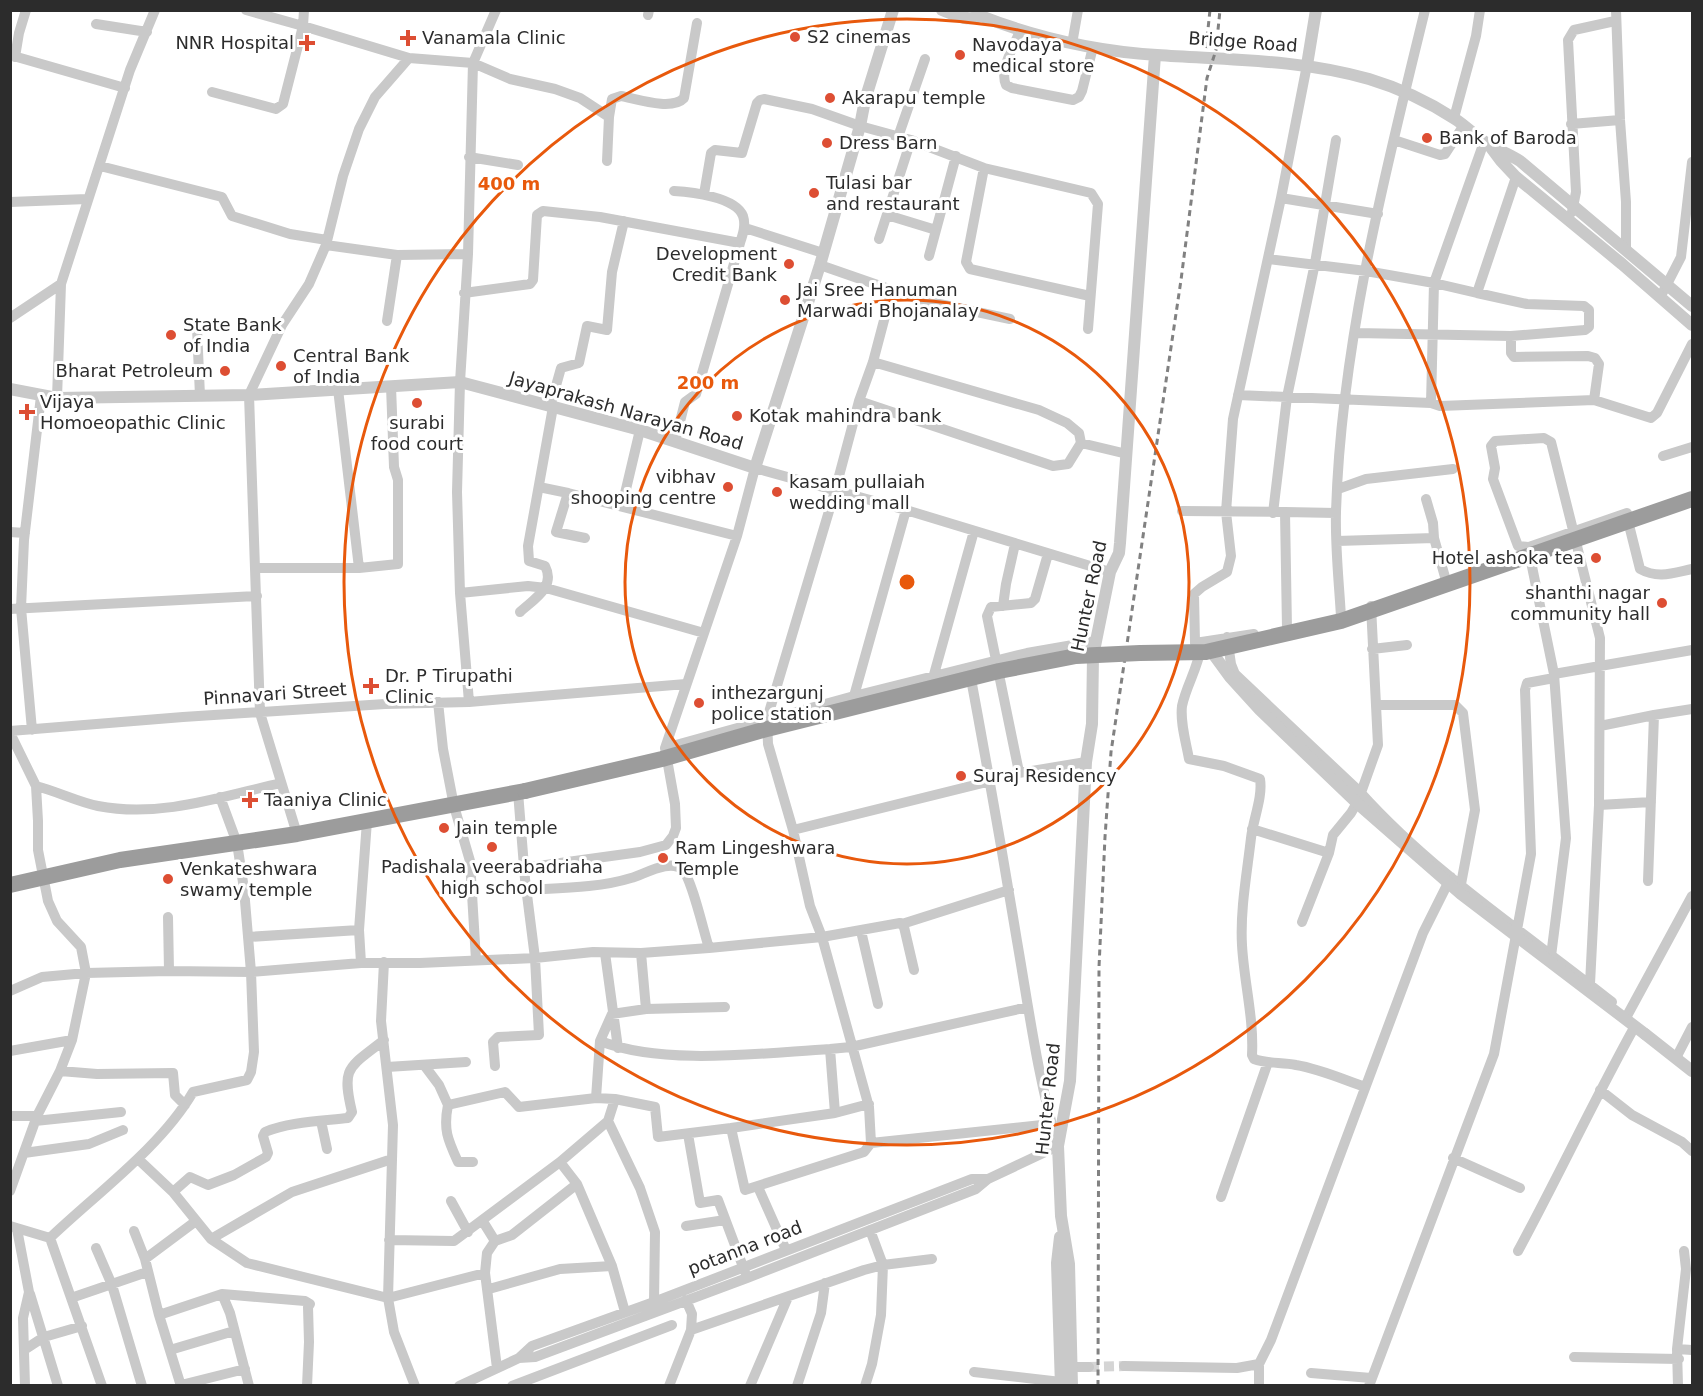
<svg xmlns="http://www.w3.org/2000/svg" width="1703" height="1396" font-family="'DejaVu Sans',sans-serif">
<rect width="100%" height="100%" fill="#fff"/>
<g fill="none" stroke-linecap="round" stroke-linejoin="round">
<path stroke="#d5d5d5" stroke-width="10" stroke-dasharray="10 5" stroke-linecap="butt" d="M1089,1367L1124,1366"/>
<path stroke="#c9c9c9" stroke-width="10" d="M304,10L303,26L409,58L473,63L510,79L555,89L580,98L609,117L607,161
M1616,10L1620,120L1626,202V249
M648,15L649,10
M96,24L147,32
M1020,31C1014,46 999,70 1006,85L1012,88L1073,100L1079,97L1082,91L1093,47
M1072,44L1078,10
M10,55L125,88
M15,57L19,33L26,10
M1307,65L1281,198L1233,419L1226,512L1231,556L1227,572L1202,587L1194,594L1195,643L1201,647C1198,668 1186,686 1182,706C1180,723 1186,742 1189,759L1224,766L1260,779C1263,797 1253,820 1251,838C1247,873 1240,910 1242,945C1244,982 1254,1018 1252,1055L1254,1059C1267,1064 1282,1062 1296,1065C1320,1069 1342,1079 1365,1087
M212,92L276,109L283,104L303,26L246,10
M609,117L612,99L621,96C637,99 672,111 684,98L697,23
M1454,118L1476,36L1480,10
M1571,124L1620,120
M898,137L925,59
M1394,140L1440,155L1445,154L1464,125
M1484,142L1434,283L1477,293L1516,177
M469,157L518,165
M100,166L222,197L232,216L290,234L327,240
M984,168L966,262L970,269L1090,296
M704,194L711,153L715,150L742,153L757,103L760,100L764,99L812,109L860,126L911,140L984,168L1091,193L1098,204L1088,329
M1281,198L1378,214
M10,202L87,199
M1572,212L1576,192L1568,40L1574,30L1615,21
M887,215L936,230
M745,228L823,253
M879,239L911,140
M326,245L397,255L468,254
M929,256L956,156
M1268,259L1366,271L1434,283L1431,403
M820,265L892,290L873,362L859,401L835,491L767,719L768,744L793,830L810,906L822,937L869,1107L871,1143
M892,290L925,301L1010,319
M1663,292L1681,257L1692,162
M464,293L530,284L533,280L537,215L543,211L600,217L740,243C743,234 746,225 743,216C736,197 691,192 674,191
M10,318L61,284
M387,321L397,255
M197,328L200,396
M1356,333L1511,336L1585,330L1589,327V310L1584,306L1527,304L1477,293
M1511,336V353L1514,357L1588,356L1595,358L1599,364L1594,400
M873,362L1039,410L1067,423L1079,433L1081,443L1127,454
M338,389L359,568
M1238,395L1431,403L1440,406L1594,400L1651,418L1657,413L1692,344
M57,398L61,284L130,70L155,10
M859,401L1053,466L1068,464L1081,443
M550,407L561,368L579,363L587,326L607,330L612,272L624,221
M675,441L685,402L696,394L740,243
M1663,456L1692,447
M539,487L568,493L556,532L585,538
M1338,489L1366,479L1453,469
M568,493L737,536
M622,506L640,430
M1182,511L1285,512L1287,629
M1285,512L1336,513
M1273,513L1287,397L1315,263L1336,140
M1627,517L1640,569C1658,579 1673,573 1692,569
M10,532L25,533
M1434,538L1445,577
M1337,541L1434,538L1433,523L1426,499
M1526,548L1627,513
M255,568H359L398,564V480L394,467L391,386
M460,593L528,586L546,588L704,633
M1003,606L1006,584L1015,544
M10,609L257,596
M520,612C534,599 556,587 545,566L529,561L528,546L553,407
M1341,617C1339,582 1335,547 1336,512C1341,344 1385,173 1425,10
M1227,637L1231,664L1235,674L1361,793C1434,874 1527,934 1612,1002
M1195,643L1254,634
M1372,649L1407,645
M1554,674L1692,650
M933,678L974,531
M854,696L906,510
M438,702L443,749L454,806L470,861L476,960
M469,702L460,593L457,492L460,382L468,254L473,63L496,10
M1376,705H1455L1463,713L1475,810L1461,884
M1600,726L1654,715L1692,709
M32,730L21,608L24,540L41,396
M10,731L183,717L385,704L469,702L686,684
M10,733L36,786C56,791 78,802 98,806C160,818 220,797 281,783
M665,748L854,696L1027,653L1096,641
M1019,772L987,616L991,607L1031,603L1035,599L1048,554
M989,778L1086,762
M1599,805L1651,802
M1252,829L1329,853
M793,830L991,781
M297,834L260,713L249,395L282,325L309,284L326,245L343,176L359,129L375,97L409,58
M524,868L640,852L666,845L673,836L676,828L675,804L665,748L737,536L755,468L906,510L1110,572
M1648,881L1654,715
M526,890C560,888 599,888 631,878C645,874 671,858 683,870C692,880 704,933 709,948
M168,917L169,971
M1302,922L1329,853L1333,835L1351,813L1358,801L1378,745L1371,606
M902,924L1009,890
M861,931L878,1004
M248,937L359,930
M605,953L618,1048
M641,953L646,1009
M1551,956L1566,838L1554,674L1528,547L1518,546L1493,479L1495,468L1491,446L1495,441L1544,438L1551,442L1600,638L1599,805L1590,984
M384,962L381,1021L393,1125L388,1298L394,1332L415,1386
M361,963L359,930L367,821
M10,991L42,977L86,973L169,971L251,972L361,963H420L535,958L593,952L641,953L709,948L822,937L900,923L904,927L914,970
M1628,1014L1692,896
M600,1041C665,1066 761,1053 830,1049L851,1047L1028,1007
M830,1049L835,1113
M10,1051L72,1040
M1676,1058L1692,1027
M424,1065L439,1085L448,1105L505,1092L519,1107L596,1098L615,1099L655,1107L658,1137L731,1128L745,1190L864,1152L871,1143L1051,1124
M495,1066L493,1042L498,1037L539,1035L535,958L525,879L518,792
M387,1067L466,1062
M60,1071L97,1074L173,1073L175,1095L185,1105
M1600,1090L1632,1115L1682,1142L1692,1151
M596,1098L600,1041L612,1014L646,1009L725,1007
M448,1105C443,1130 448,1140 458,1162H473
M10,1116H37
M35,1121L121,1112
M321,1121L327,1149
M608,1121L615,1099
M731,1128L835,1113L869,1104
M688,1134L700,1203L718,1200L745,1272
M24,1153L89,1144L123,1130
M1453,1158L1520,1188
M138,1159L173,1192L211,1239L247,1263L388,1298L485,1273
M560,1162L577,1184L612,1266L625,1312
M758,1187L786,1250
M10,1191L37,1116L60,1071L72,1040L86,973L81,947L57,921L48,901L38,850V821L36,786
M173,1192L190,1177L208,1185L234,1175L266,1157L268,1153L263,1136L265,1132C288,1122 322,1121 348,1118L352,1112C341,1066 349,1068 384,1040
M1221,1197L1268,1062
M451,1201L468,1232
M482,1220L495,1241
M10,1226L50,1238C96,1194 161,1147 193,1092L247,1080L251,1072L254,1052L251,972L244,889L237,843L220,797
M686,1226L725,1220
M17,1229L29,1292L23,1318L25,1386
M134,1231L145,1259L159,1315L181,1386
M50,1238L102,1386
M211,1239L292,1192L392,1159
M389,1240L454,1241L560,1162L608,1121L640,1188L655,1232L654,1302
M96,1248L112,1285L142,1386
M1518,1251C1558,1177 1594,1100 1635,1026
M145,1259L196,1221
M489,1289L560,1269L612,1266
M30,1294L58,1386
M222,1294L230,1313L249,1386
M71,1298L147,1272
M686,1300L692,1314L691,1330
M159,1315L222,1294L305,1301L310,1304L308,1307L309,1342L307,1386
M1677,1349L1692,1350
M24,1350L44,1337L82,1326
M170,1350L234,1331
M1574,1357L1679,1359
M519,1358L532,1346L654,1302L972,1179H988
M1124,1366L1237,1368L1259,1364L1271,1340L1423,933L1451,877
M1072,1367H1089
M497,1368L485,1273L487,1253L495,1241L512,1235L577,1184
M974,1372L1061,1382
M1311,1373L1371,1378
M181,1385L245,1369
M459,1386L519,1358L535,1357L747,1278L976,1189L988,1179L1058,1146C1038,1080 1029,1010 1017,941C1002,850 986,759 969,668
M512,1386L672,1325
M669,1386L691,1330L864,1270L883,1265L932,1259
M750,1386L788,1297
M797,1386L821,1313L825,1283
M865,1386L872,1364L881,1315L883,1265L870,1230
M1259,1386V1364
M1369,1386L1494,1054L1531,854L1525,690L1527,683L1554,678
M1678,1386L1677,1349L1686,1269L1684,1251"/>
<path stroke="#c9c9c9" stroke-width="12" d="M942,10C955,15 967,22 981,16
M981,16C1037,38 1096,51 1157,55C1228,60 1299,59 1369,79C1399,88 1429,102 1455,119C1466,126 1476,137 1488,144C1498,150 1509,154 1520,161L1692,306
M1307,65L1316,10
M1489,145L1501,161L1516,177L1622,264L1692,325
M10,389L57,398L249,395L460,382L640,430L755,468L820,265L860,126L865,100L893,10
M1645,1034L1692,1071
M1060,1237L1057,1263L1061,1386
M1072,1386L1069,1264L1061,1216L1058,1146L1070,1081L1086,762L1092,724L1093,656L1110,572L1119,553L1120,543L1155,55"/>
<path stroke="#9c9c9c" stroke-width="16" d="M10,885L120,860L297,834L525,791"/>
<path stroke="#818181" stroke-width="3" stroke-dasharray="6 4.5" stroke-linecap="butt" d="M1206,48L1210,10
M1098,1386L1099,967L1105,837L1111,752L1181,280L1207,78L1216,50L1220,10"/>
<path stroke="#c9c9c9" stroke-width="12" d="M1211,651L1230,677L1260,710L1358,804L1461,894L1645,1034"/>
<path stroke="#9c9c9c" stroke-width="16" d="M525,791L662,759L763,730L999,671L1076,656L1140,653L1206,652L1341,621L1692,499"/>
</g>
<g fill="none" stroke="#e8590c" stroke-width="3">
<circle cx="907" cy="582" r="282"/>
<circle cx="907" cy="582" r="563"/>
</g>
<g fill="#dd4e33" stroke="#fff" stroke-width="2">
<circle cx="795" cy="37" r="6"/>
<path d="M405 29h6v6h6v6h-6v6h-6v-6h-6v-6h6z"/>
<path d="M304 34h6v6h6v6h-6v6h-6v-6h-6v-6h6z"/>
<circle cx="960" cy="55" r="6"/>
<circle cx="830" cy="98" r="6"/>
<circle cx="1427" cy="138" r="6"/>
<circle cx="827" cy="143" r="6"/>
<circle cx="814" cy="193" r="6"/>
<circle cx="789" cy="264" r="6"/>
<circle cx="785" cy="300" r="6"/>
<circle cx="171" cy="335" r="6"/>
<circle cx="281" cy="366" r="6"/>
<circle cx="225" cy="371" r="6"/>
<circle cx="417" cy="403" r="6"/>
<path d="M24 403h6v6h6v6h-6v6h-6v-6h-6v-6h6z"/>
<circle cx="737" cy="416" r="6"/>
<circle cx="728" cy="487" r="6"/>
<circle cx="777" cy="492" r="6"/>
<circle cx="1596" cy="558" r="6"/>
<circle cx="1662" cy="603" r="6"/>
<path d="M368 677h6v6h6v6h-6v6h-6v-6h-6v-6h6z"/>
<circle cx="699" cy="703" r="6"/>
<circle cx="961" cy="776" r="6"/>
<path d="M247 791h6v6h6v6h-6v6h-6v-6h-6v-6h6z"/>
<circle cx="444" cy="828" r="6"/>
<circle cx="492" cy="847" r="6"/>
<circle cx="663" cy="858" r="6"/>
<circle cx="168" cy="879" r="6"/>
</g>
<g text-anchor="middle" stroke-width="6" stroke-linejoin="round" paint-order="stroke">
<g font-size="18" fill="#2c2c2c" stroke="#fff" text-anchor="start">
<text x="807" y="43">S2 cinemas</text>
<text x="422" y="44">Vanamala Clinic</text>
<text x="294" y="49" text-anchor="end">NNR Hospital</text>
<text x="972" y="51">Navodaya<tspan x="972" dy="21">medical store</tspan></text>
<text x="842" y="104">Akarapu temple</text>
<text x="1439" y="144">Bank of Baroda</text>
<text x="839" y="149">Dress Barn</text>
<text x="826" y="189">Tulasi bar<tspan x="826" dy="21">and restaurant</tspan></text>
<text x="777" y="260" text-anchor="end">Development<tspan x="777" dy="21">Credit Bank</tspan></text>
<text x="797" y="296">Jai Sree Hanuman<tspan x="797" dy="21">Marwadi Bhojanalay</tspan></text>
<text x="183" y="331">State Bank<tspan x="183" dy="21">of India</tspan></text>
<text x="293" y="362">Central Bank<tspan x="293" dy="21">of India</tspan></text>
<text x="213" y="377" text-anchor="end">Bharat Petroleum</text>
<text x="40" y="408">Vijaya<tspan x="40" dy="21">Homoeopathic Clinic</tspan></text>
<text x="749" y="422">Kotak mahindra bank</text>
<text x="417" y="429" text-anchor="middle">surabi<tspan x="417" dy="21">food court</tspan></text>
<text x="716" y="483" text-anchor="end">vibhav<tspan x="716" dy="21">shooping centre</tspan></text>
<text x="789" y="488">kasam pullaiah<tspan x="789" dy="21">wedding mall</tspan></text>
<text x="1584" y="564" text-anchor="end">Hotel ashoka tea</text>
<text x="1650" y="599" text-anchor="end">shanthi nagar<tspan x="1650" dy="21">community hall</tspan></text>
<text x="385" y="682">Dr. P Tirupathi<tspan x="385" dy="21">Clinic</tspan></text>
<text x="711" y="699">inthezargunj<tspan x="711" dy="21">police station</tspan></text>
<text x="973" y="782">Suraj Residency</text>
<text x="264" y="806">Taaniya Clinic</text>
<text x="456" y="834">Jain temple</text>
<text x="675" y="854">Ram Lingeshwara<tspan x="675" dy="21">Temple</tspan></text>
<text x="492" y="873" text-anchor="middle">Padishala veerabadriaha<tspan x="492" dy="21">high school</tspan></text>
<text x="180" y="875">Venkateshwara<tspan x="180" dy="21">swamy temple</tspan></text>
</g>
<g font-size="18" fill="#2c2c2c" stroke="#fff">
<text transform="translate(1243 42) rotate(4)" y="6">Bridge Road</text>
<text transform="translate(626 411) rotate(16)" y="6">Jayaprakash Narayan Road</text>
<text transform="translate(1089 596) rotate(-78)" y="6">Hunter Road</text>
<text transform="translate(275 694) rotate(-4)" y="6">Pinnavari Street</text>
<text transform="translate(1048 1099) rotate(-84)" y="6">Hunter Road</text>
<text transform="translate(745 1248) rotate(-21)" y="6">potanna road</text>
</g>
</g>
<circle cx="907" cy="582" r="9" fill="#e8590c" stroke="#fff" stroke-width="3"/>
<g font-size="18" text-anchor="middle" font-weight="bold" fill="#e8590c" stroke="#fff" stroke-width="6" stroke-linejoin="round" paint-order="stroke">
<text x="509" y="190">400 m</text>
<text x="708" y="389">200 m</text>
</g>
<rect width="1703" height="1396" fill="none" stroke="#2c2c2c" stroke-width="24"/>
</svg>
